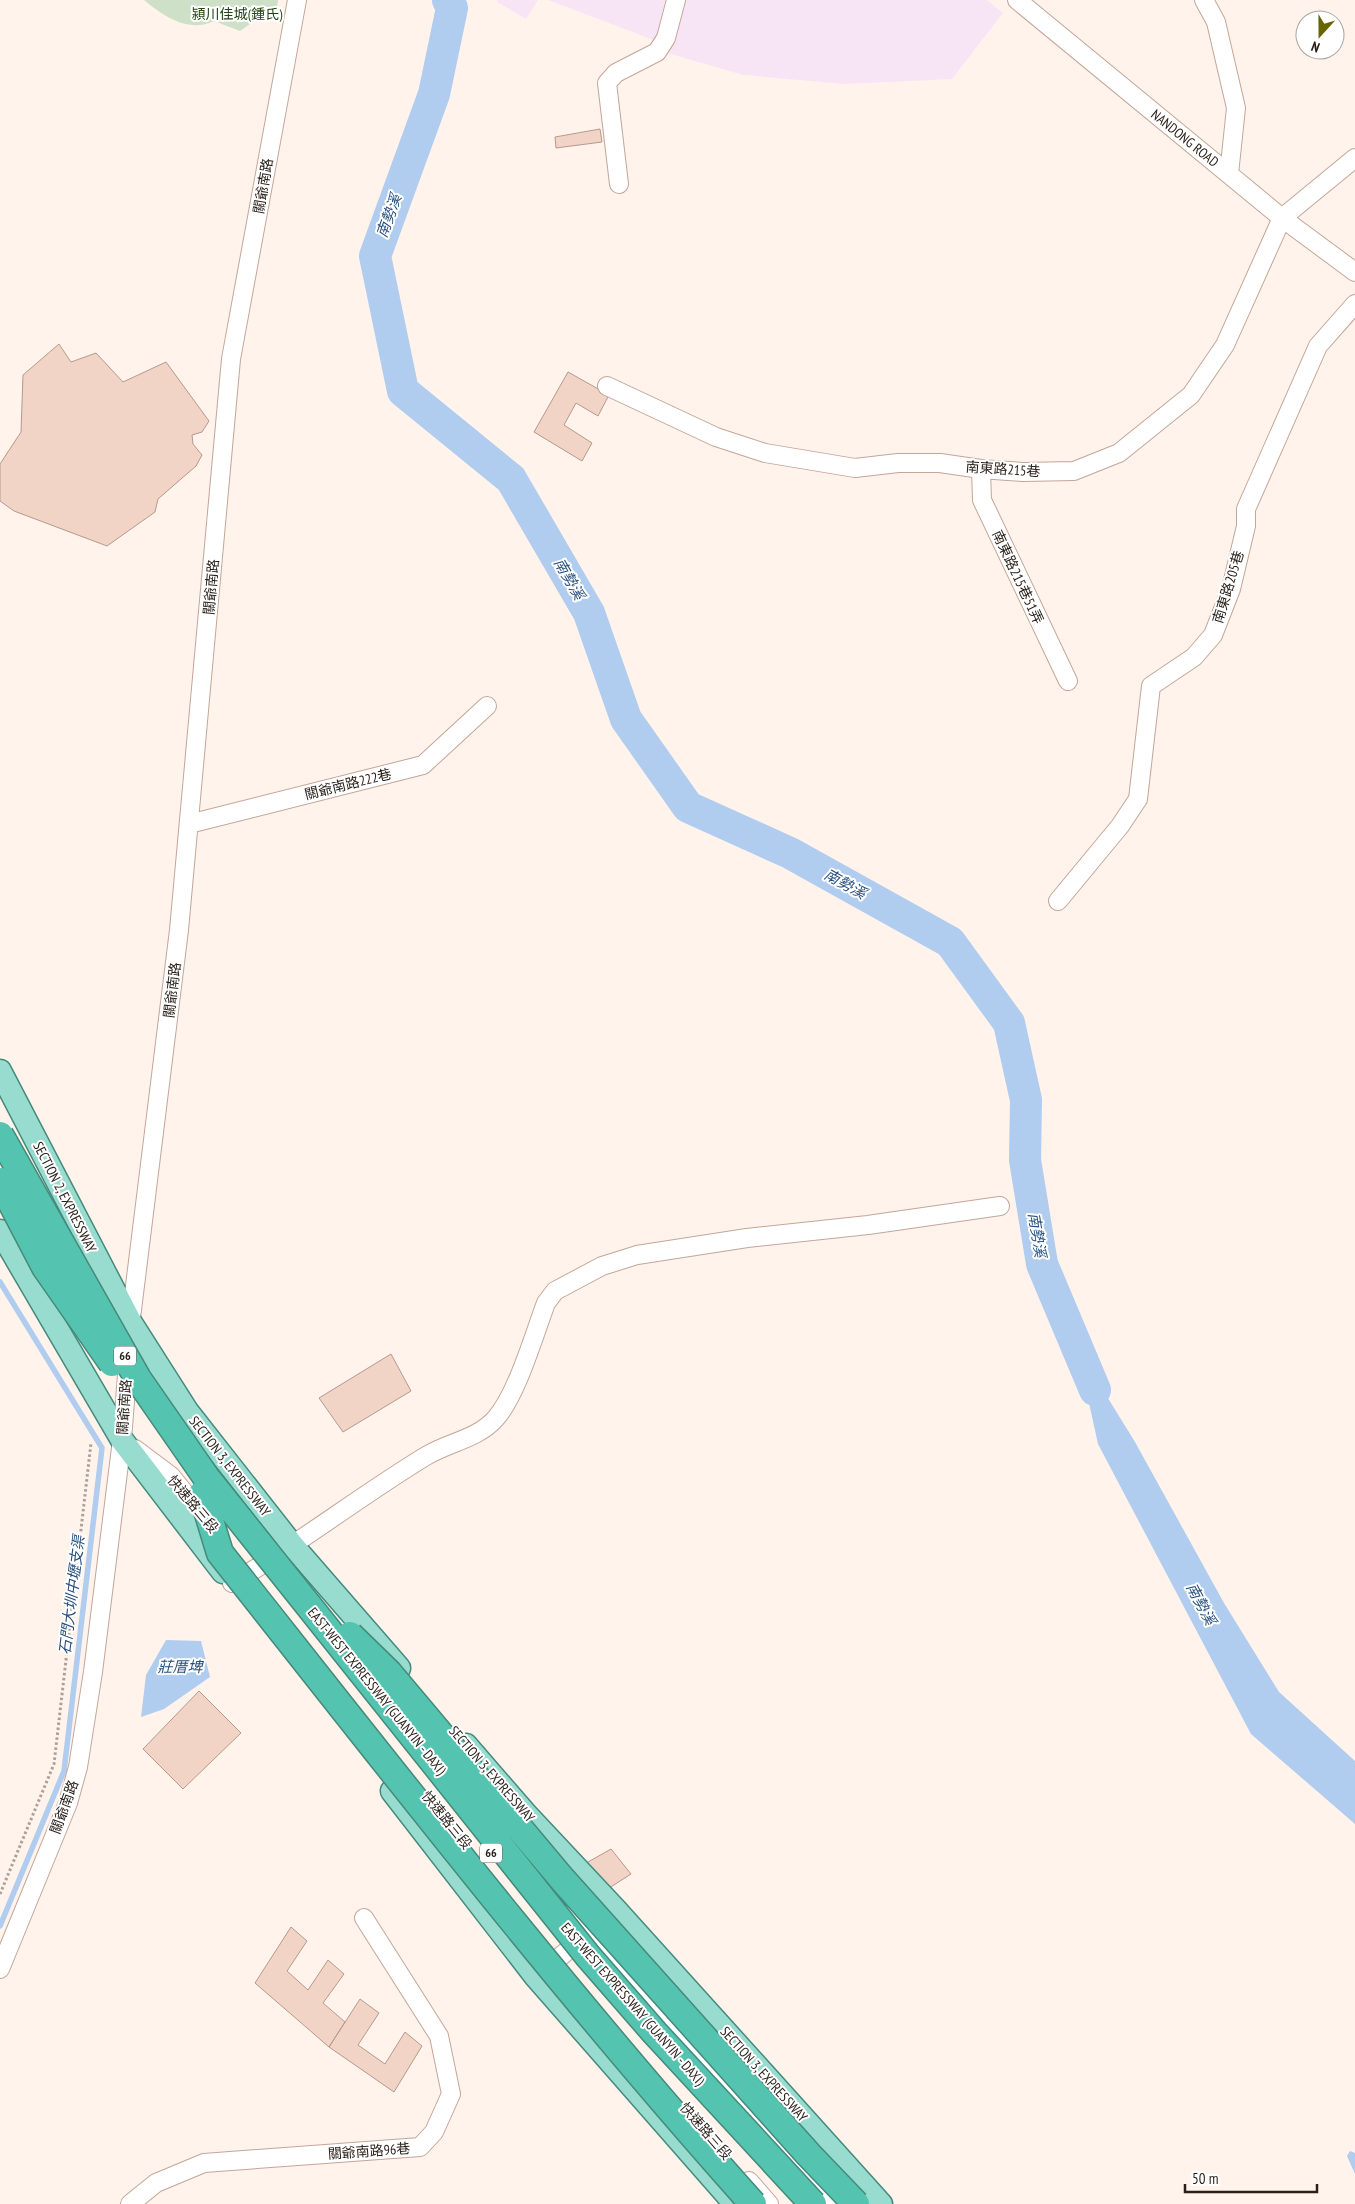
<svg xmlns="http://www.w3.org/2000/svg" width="1355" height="2204" font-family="'PT Sans Narrow','Noto Sans TC',sans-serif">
<rect width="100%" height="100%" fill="#fff3ec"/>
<path fill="#f7e5f6" d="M497,0H538L526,19L497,2Z
M548,0H665L656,41Z
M680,0H987L1003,13L952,79L844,84L743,75L667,53Z"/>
<path fill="#cfe0c9" d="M144,0H278L277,8L251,5L253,22L240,31L214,21C189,33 164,17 144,0Z"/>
<path fill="#b0ccee" d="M1077,1348L1135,1442L1224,1603L1279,1692L1355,1761V1824L1251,1734L1098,1444Z
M166,1640L201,1641L210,1677L164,1709L141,1717L146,1675Z
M1350,2151L1355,2153V2174L1347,2156Z"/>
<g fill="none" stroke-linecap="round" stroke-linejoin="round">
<path stroke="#b0ccee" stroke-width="5.5" d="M0,1282L102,1448L64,1771L0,1926"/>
<path stroke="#b0ccee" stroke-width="32" d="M448,0L452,8L434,94L375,256L403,391L511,479L589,613L626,719L688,807L790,853L950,942L1009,1023L1026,1100L1025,1160L1042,1264L1095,1390"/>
</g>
<path fill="#f1d4c5" stroke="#b59a8b" d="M600,129L602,142L556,148L555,137Z
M59,344L71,362L96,353L123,382L166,362L209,421L202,432L192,435L193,444L202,455L196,466L158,499L155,512L107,546L14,511L0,501V464L21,432L23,375Z
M568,372L609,395L598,416L576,403L564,425L592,443L582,461L534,432Z
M391,1354L411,1391L343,1432L319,1398Z
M199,1691L241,1733L183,1789L143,1749Z
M611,1849L631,1874L603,1892L581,1866Z
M291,1927L307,1941L287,1971L308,1990L328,1960L344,1974L323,2003L345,2022L329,2047L255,1983Z
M360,1999L379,2013L358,2045L385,2064L405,2032L422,2046L394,2092L329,2047Z"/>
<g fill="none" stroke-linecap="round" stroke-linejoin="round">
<g stroke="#c3a698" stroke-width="20">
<path id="minor" d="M1017,0L1282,218L1355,272
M1204,0L1216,22L1236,108L1229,174
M619,184L607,83L616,73L657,52L666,38L676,0
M607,386L716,437L765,453L855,468L898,463H940L981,469L1023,472L1074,471L1119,453L1191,395L1225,345L1282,218L1355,158
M981,469L982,500L1068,681
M189,824L423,765L487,706
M1058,901L1120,826L1138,799L1151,686L1194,657L1213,635L1231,589L1246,526V509L1318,346L1355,304
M130,1326L179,930L231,359L297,0
M135,1449L171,1476L205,1518
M232,1583C299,1544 360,1496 426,1456C449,1442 478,1439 496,1418C517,1394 534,1335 546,1303L555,1291L602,1266L637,1255L747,1238L868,1225L1000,1206
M524,1853L587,1934L832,2204
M0,1969L68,1803L78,1767L93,1672L122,1440L128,1362
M542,1972L585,1936
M749,2181L769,2204
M130,2204L156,2183L204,2163L420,2147L434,2132L451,2094L439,2036L364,1918"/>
</g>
<g stroke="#458a7b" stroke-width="25">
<path id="major" d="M0,1071L131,1323L187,1411L293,1546L399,1668
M0,1231L122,1440L223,1572
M466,1745L525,1813L615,1909L881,2204
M392,1791L536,1977L735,2204"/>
</g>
<path stroke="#aca19a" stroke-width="3" stroke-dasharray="2.5 2.5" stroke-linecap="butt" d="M0,1894L54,1764L91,1443"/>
<use href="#minor" stroke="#fff" stroke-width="18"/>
<use href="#major" stroke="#98dcd0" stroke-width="22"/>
<g stroke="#458a7b" stroke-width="29" stroke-linecap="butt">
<path id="highway-bridge" d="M0,1135L138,1379L206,1477L588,1956L655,2033L813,2204
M0,1181L45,1267L112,1363
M202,1494L220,1553C394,1773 566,1995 753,2204
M350,1635L389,1673L563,1880L809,2155L856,2204"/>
</g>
<use href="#highway-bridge" stroke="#54c4b0" stroke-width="26"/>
</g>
<g text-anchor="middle" stroke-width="4" stroke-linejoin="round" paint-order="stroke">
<g fill="#fff" stroke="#69625e" stroke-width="1">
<rect x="114" y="1346.5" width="22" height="19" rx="4"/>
<rect x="480" y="1843.5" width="22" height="19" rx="4"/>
</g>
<g font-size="12" font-weight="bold" fill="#291f19">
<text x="125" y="1360">66</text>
<text x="491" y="1857">66</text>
</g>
<g font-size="14" fill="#214412" stroke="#fff">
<text x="237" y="19">潁川佳城(鍾氏)</text>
</g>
<g font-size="14" fill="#291f19" stroke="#fff">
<text transform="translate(1185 138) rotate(39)" y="5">NANDONG ROAD</text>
<text transform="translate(263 186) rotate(-80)" y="5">關爺南路</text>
<text transform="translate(1003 469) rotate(4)" y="5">南東路215巷</text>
<text transform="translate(1018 577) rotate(65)" y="5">南東路215巷51弄</text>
<text transform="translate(211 587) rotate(-85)" y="5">關爺南路</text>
<text transform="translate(1228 587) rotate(-73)" y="5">南東路205巷</text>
<text transform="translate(348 784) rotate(-14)" y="5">關爺南路222巷</text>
<text transform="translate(172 990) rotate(-83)" y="5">關爺南路</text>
<text transform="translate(65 1197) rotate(63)" y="5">SECTION 2, EXPRESSWAY</text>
<text transform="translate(124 1407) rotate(-86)" y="5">關爺南路</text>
<text transform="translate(230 1466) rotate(52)" y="5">SECTION 3, EXPRESSWAY</text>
<text transform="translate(193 1504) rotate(50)" y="5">快速路三段</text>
<text transform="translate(377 1691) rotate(51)" y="5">EAST-WEST EXPRESSWAY (GUANYIN - DAXI)</text>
<text transform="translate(492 1774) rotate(49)" y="5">SECTION 3, EXPRESSWAY</text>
<text transform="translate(64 1807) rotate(-70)" y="5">關爺南路</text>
<text transform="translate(447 1820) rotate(51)" y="5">快速路三段</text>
<text transform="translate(633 2004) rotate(49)" y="5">EAST-WEST EXPRESSWAY (GUANYIN - DAXI)</text>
<text transform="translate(764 2074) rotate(48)" y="5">SECTION 3, EXPRESSWAY</text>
<text transform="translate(706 2131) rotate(49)" y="5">快速路三段</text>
<text transform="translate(369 2151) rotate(-4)" y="5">關爺南路96巷</text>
</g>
<g font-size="15" font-style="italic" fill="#28507d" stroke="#fff">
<text transform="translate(389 216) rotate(-70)" y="5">南勢溪</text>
<text transform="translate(569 579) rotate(60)" y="5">南勢溪</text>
<text transform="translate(845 884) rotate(29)" y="5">南勢溪</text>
<text transform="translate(1037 1235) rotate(81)" y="5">南勢溪</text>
<text transform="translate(72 1595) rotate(-83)" y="5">石門大圳中壢支渠</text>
<text transform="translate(1201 1604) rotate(62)" y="5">南勢溪</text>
<text x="180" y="1672">莊厝埤</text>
</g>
</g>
<g transform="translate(1320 35) rotate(201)"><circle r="24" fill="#ffffff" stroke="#a9a5a3"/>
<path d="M0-4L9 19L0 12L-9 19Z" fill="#666500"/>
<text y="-8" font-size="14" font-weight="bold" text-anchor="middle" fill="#291f19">N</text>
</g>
<path d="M1185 2184v8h132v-8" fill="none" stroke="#291f19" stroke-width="2.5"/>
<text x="1192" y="2184" font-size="15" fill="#291f19" stroke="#ffffff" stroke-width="4" paint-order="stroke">50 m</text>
</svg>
